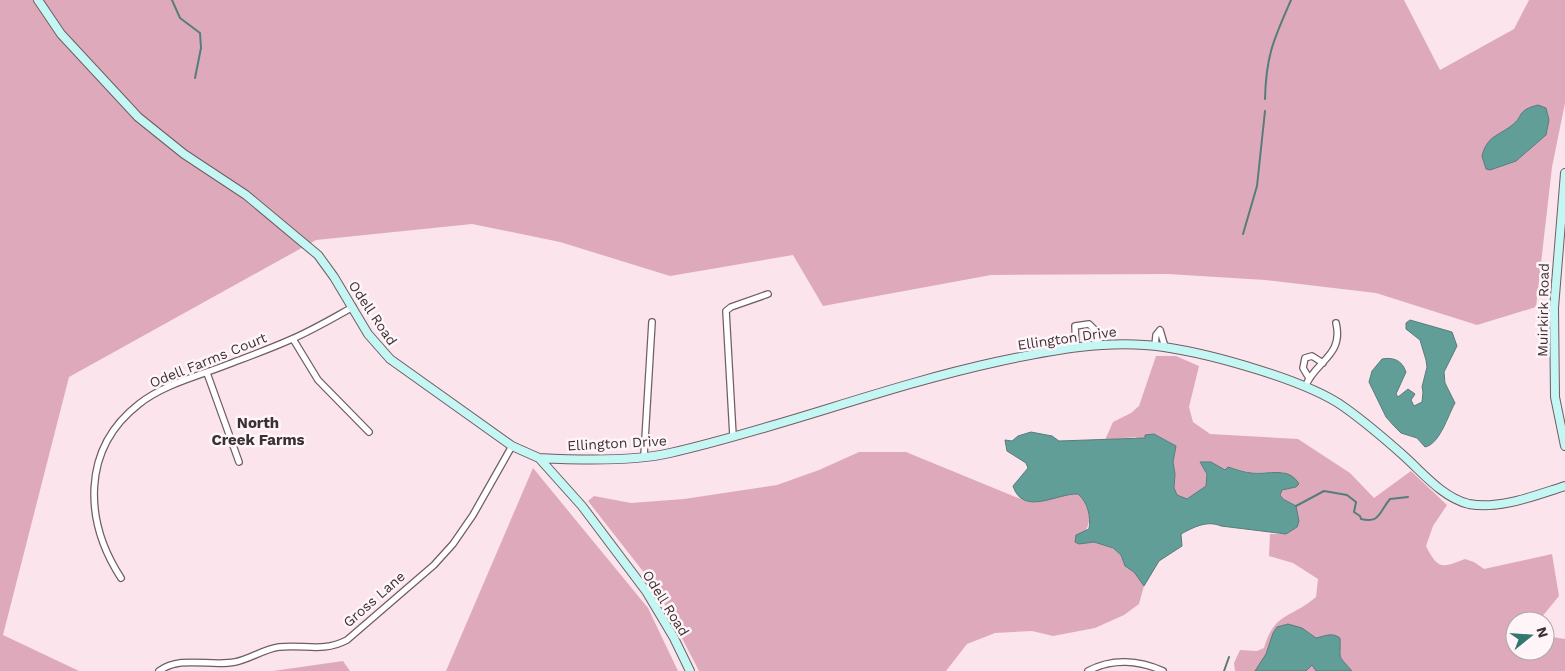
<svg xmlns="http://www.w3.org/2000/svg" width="1565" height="671" font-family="'Work Sans',sans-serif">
<rect width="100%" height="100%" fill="#fbe4eb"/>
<path fill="#deaabb" d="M0,0H1404L1440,70L1514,29L1529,0H1565V103L1552,167L1536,307L1477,325L1376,293L1265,280L1168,274L991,275L823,306L793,255L670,276L560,242L472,224L316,240L69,377L3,635L79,671H0Z
M1156,356H1176L1199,366L1189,407L1193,422L1210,434L1298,439L1350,473L1374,498L1411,471L1447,505L1433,526L1426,546C1438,570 1442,568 1465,559L1474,562L1484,569L1552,554L1559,596L1541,618L1542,621H1515V651H1545V627L1553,637L1565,639V671H1235L1234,663L1240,650L1257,651L1264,648C1274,612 1292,618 1316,597L1318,579L1293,563L1269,556L1270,534H1286L1296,506L1283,499L1280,495L1282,490L1296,487L1299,484L1283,472L1252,473L1228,467L1225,470L1200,463L1207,474L1206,486L1187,499L1177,495L1174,488L1175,474L1173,462L1176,446L1154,434L1140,439L1135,437L1105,440L1113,422L1131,413L1139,406Z
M859,452H906L1028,502C1046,501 1061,493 1078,494C1097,508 1089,528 1079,544L1094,542L1112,548L1121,555L1125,566L1134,572L1144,586L1139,604L1124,615L1095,628L1053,636L1032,631L995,633L967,644L946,671H699L656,588L588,501L594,496L631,503L684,499L777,485L819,470Z
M533,468L648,608L678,671H446Z
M343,661L350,671H273Z"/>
<path fill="#629e98" stroke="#567d7a" d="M1538,105L1546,108L1549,120L1546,135L1516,161L1490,170L1486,169L1482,156C1487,136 1498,136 1511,126C1525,116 1515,111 1538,105Z
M1410,320L1452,332L1457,346L1444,372L1445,383L1455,403C1448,415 1440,444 1425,447L1417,438L1401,433L1394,426L1386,417L1369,382L1372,371L1382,359C1393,357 1402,360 1406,372L1396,394L1398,397L1408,389L1415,394L1411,400L1414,406L1422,402L1423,392L1422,387L1427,367L1426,360L1420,340L1406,329V323Z
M1031,432L1052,436L1059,441L1145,438V435L1154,434L1176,446L1173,462L1175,474L1174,488L1177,495L1187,499L1206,486L1207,474L1200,462H1211L1225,470L1228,467C1235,469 1243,472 1251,473C1269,475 1289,466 1299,484L1296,487L1282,490L1280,495L1283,499L1296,506L1299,521L1297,527L1286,534L1221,526C1207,520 1194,527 1181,534L1182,546L1159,561L1144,586L1134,572L1125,566L1121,555L1113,548L1094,542L1079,544L1075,542L1076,535L1089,529C1091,517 1088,502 1078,494C1057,493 1023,517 1013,486L1028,468L1026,463L1007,451L1005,440L1012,441L1018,436Z
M1288,624L1302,628L1316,638C1325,636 1332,632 1340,638C1341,661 1336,653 1352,671H1316L1312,665L1306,671H1255L1266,654L1273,633L1277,627Z"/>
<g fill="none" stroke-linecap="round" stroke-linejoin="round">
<path stroke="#567d7a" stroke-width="2" d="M172,0L180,18L200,33L201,48L195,78
M1265,99C1266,55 1274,39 1291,0
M1243,234L1257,186L1265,111
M1296,506L1324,491L1347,495L1356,502L1354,512L1360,516L1361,519C1380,524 1379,512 1390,499L1408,497
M1224,671L1229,657"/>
<g stroke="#715d63" stroke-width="8">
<path id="street" d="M293,339L318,380L369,432
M1155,346L1156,335L1160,330L1165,347
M1076,348L1075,326L1089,324L1095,330L1098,345
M207,373L239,462
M1309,378L1303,368L1305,358L1312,356L1323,363
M1305,387C1315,361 1344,356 1336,323
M733,436L726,311L731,307L768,294
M644,456L652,322
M121,578C84,521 81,449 139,404C164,384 199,376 229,364C250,356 272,348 292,339C313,330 333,318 353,307
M159,671C181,655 210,667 235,662C250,659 264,649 279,647C305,644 322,653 347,640L434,565L453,544L473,515L512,446
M1088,671C1112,658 1139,660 1163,671"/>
</g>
<g stroke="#715d63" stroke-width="10">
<path id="secondary" d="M38,0L61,34L138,117L184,154L246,195L318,255L334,277L368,334L390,359L512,446L539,458L582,506L646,591L674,638L690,671
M1565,173L1554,308L1555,397L1565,446
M539,458C577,460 632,462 670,453C780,428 886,386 996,362C1051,350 1108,339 1164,347C1211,354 1306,380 1344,407C1365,422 1385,439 1404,456C1422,472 1443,498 1469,504C1500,510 1536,495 1565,486"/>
</g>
<use href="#street" stroke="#fff" stroke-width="5.5"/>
<use href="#secondary" stroke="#c4f7f3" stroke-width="8"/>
</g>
<g text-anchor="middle" stroke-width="5" stroke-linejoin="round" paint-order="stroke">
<g font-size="14" fill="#3a3134" stroke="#fff5f8">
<text transform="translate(1543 310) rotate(-89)" y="5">Muirkirk Road</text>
<text transform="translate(373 313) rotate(56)" y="5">Odell Road</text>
<text transform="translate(1067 338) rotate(-8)" y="5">Ellington Drive</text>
<text transform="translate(208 360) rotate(-22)" y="5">Odell Farms Court</text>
<text transform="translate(617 443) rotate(-3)" y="5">Ellington Drive</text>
<text transform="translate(374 599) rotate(-41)" y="5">Gross Lane</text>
<text transform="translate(666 603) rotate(58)" y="5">Odell Road</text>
</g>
<g font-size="15" font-weight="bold" fill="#3a3134" stroke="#fff5f8">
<text x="258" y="428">North<tspan x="258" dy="17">Creek Farms</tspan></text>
</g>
</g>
<g transform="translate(1530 636) rotate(73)"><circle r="24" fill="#fff5f8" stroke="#b0a7aa"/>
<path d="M0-4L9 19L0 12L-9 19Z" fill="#307871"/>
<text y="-8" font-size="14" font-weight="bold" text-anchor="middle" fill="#3a3134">N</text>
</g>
</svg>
